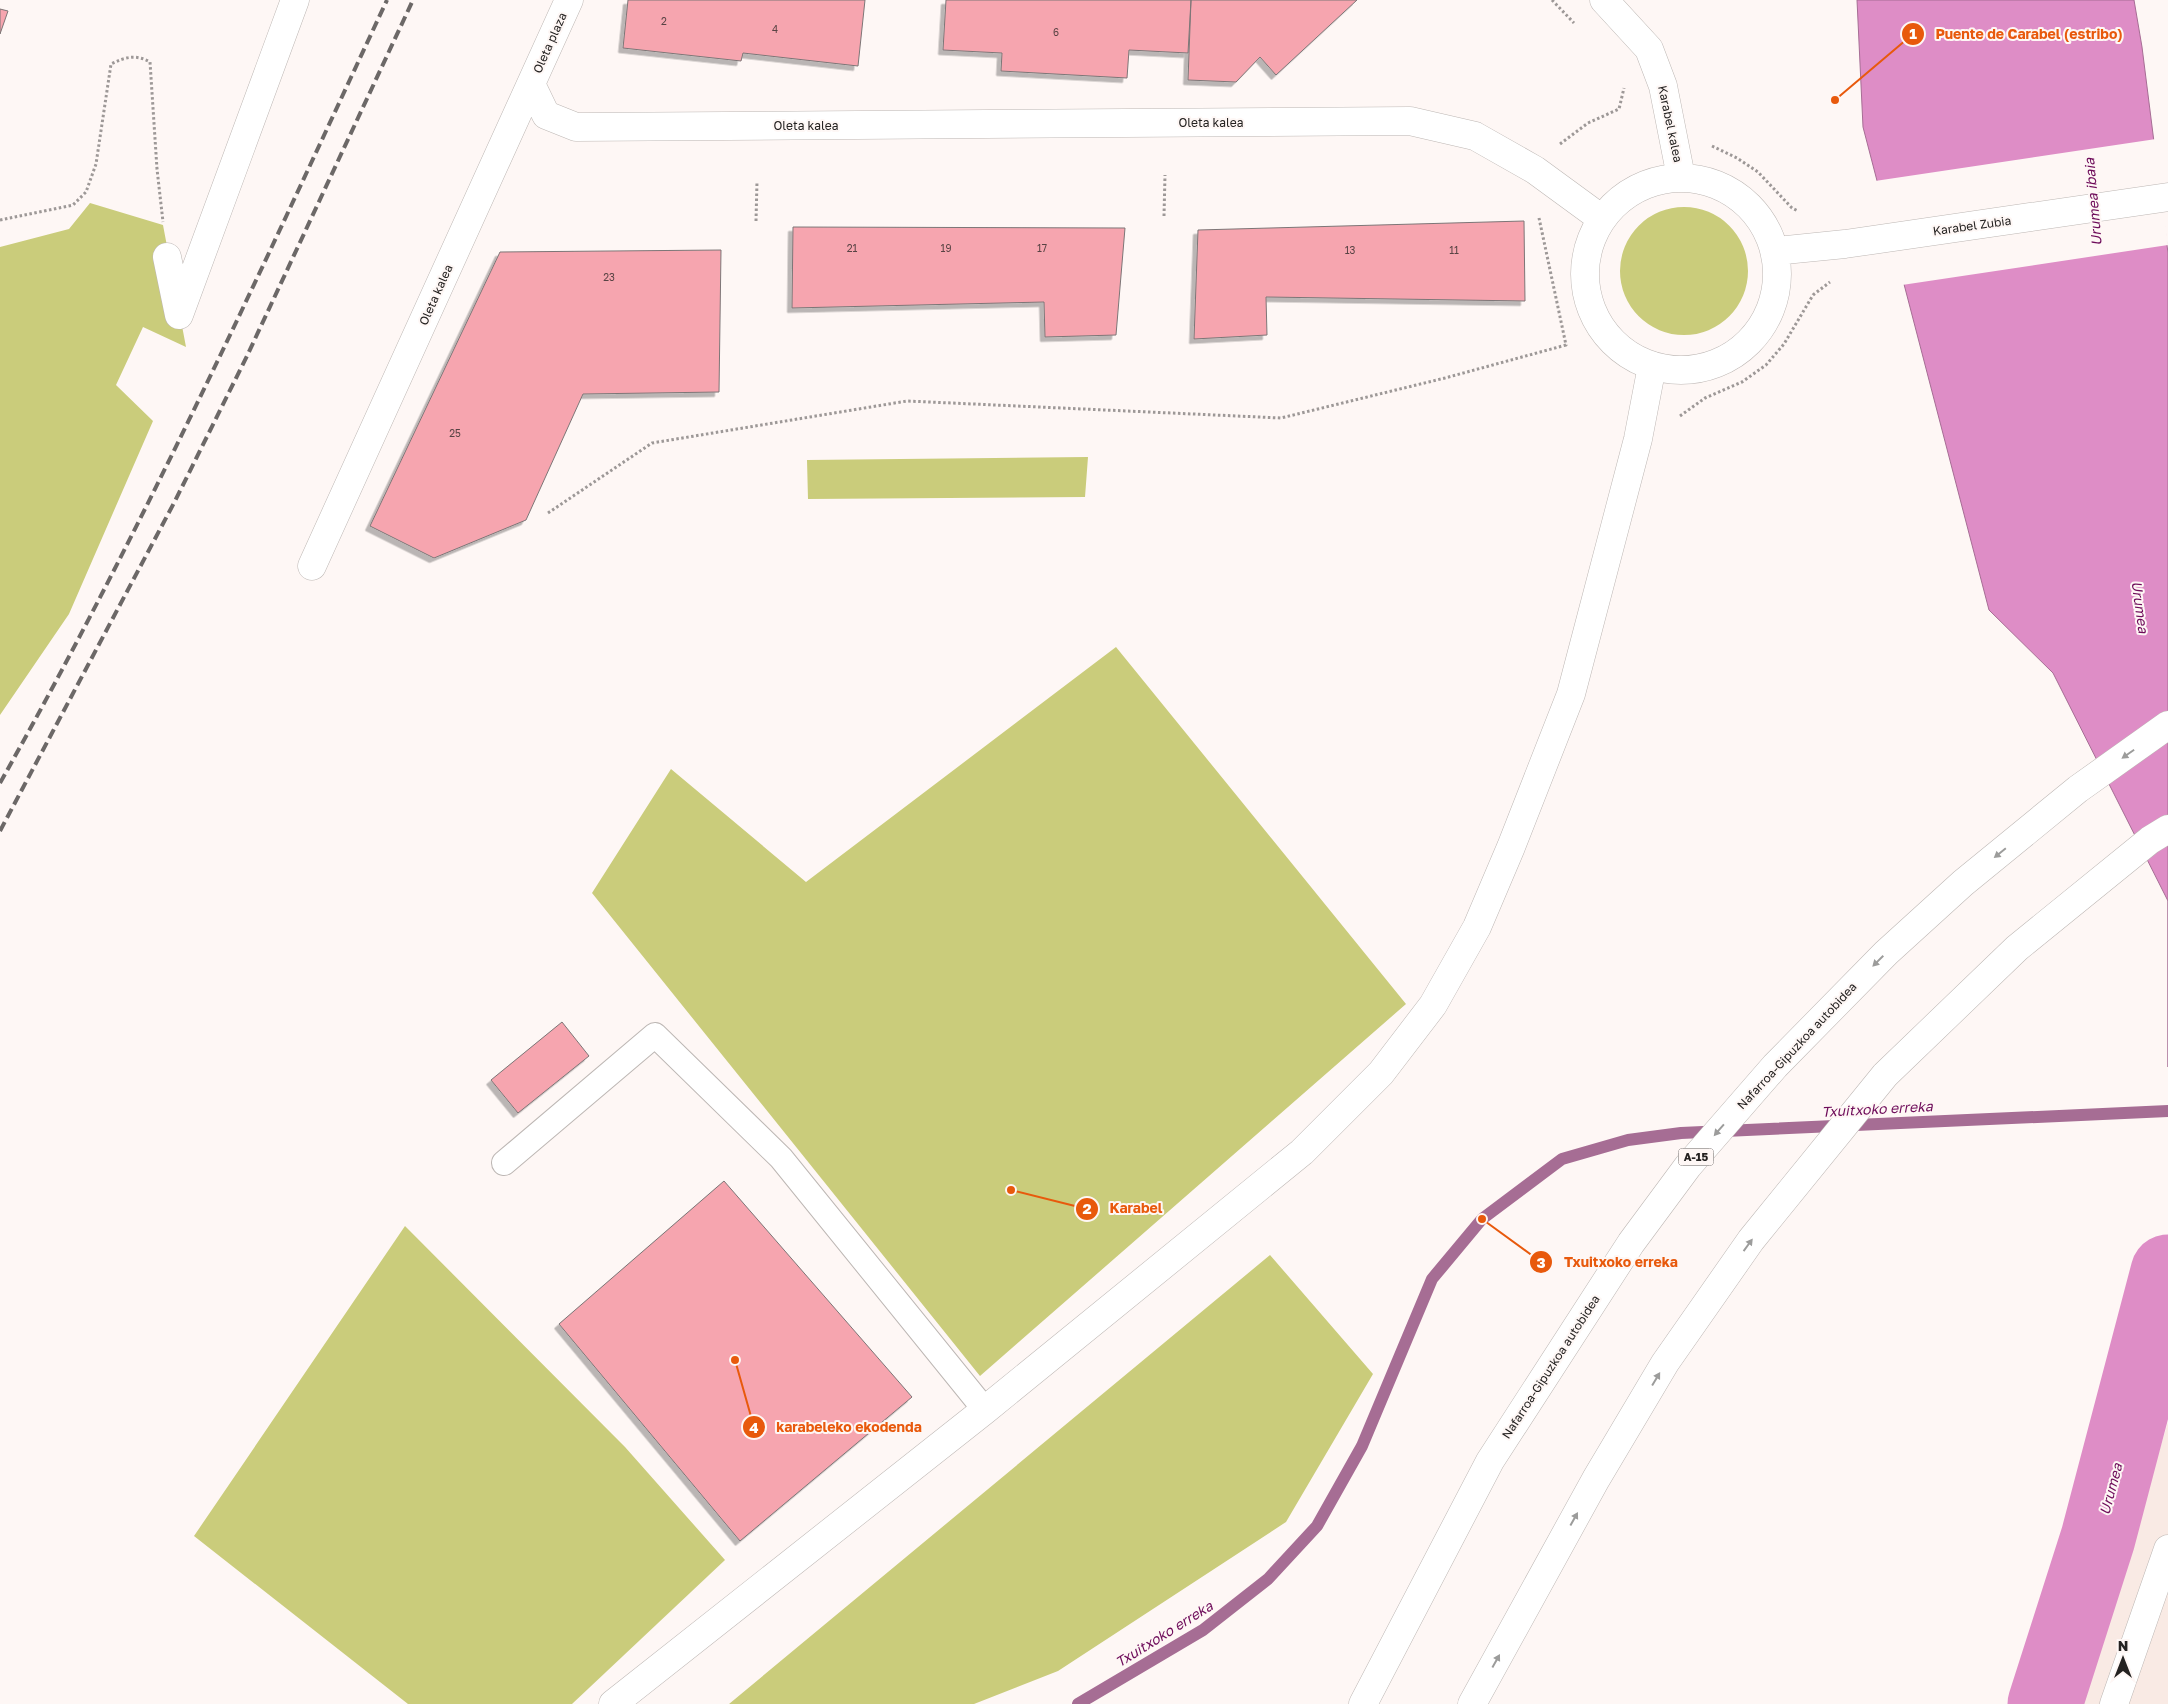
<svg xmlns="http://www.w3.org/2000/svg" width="2168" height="1704" font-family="'Golos Text',sans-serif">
<defs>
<filter id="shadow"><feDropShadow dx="-4.5" dy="4.5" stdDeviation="0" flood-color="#0004"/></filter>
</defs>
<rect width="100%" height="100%" fill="#fef7f5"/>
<path fill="#f9eae4" d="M2168,1422V1704H2083Z"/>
<path fill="#cacc7b" d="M90,203L163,225L186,347L143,327L116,385L153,421L69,614L0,715V247L69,229Z
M1620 271a64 64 0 1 1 128 0a64 64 0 1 1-128 0Z
M1088,457L1085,497L808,499L807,460Z
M1116,647L1406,1004L980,1376L592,893L671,769L806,882Z
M405,1226L625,1447L725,1560L572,1704H408L194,1536Z
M1270,1255L1373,1374L1286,1522L1058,1671L974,1704H729Z"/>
<path fill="#de8dc6" stroke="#a66d94" d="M1857,0H2134L2142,47L2168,253V1067V901L2053,673L1989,610L1863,127Z"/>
<path fill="#fef7f5" d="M2156,139L2168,245L1902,285L1875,181Z"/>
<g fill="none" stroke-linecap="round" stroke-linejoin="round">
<path stroke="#a66d94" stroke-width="12" d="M1078,1704L1203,1630L1268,1579L1317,1526L1362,1446L1432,1279L1482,1219L1562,1159L1628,1140L1681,1133L2168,1111"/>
<path stroke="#de8dc6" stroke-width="75" d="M2045,1704L2098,1538L2168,1272"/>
</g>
<path fill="#f6a5af" stroke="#7d7677" filter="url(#shadow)" d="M628,0H865L858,66L743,53L741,61L623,48Z
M946,0H1191L1188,53L1129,50L1127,78L1001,71L1002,53L943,50Z
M1191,0H1357L1276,75L1260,57L1236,82L1188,80Z
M0,9L8,11L0,34Z
M1524,221L1525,301L1266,297L1267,335L1194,339L1198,230Z
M793,227L1125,228L1116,335L1045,337L1044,302L792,308Z
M721,250L719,392L583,394L526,520L434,558L370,526L500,252Z
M562,1022L589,1056L518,1113L491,1080Z
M724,1181L912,1397L740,1541L559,1324Z"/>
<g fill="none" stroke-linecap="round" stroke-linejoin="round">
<g stroke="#bdb7b4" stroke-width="26">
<path id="service" d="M504,1163L655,1035L781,1158L985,1410"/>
</g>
<g stroke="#bdb7b4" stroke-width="29">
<path id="pedestrian" d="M167,257L179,315L295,0"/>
</g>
<g stroke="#bdb7b4" stroke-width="29">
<path id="minor" d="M1604,0L1649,49L1663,86L1681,177
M532,86L546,115L576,127L1410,121L1475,136L1535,170L1602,219
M1585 274a96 96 0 1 1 192 0a96 96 0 1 1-192 0Z
M1776,251L1845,244L2168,197
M312,566L569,0
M2114,1704L2168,1549"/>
</g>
<g stroke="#bdb7b4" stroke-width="29">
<path id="tertiary" d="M613,1704L985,1410L1302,1152L1381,1073L1433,1005L1477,927L1511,847L1571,694L1638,439L1652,366"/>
</g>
<g stroke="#bdb7b4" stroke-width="29">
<path id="motorway" d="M1363,1704L1490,1461L1631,1243L1688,1166L1775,1066L1886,953L1963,883L2078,789L2168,725
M1472,1704L1596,1479L1665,1363L1751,1240L1885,1075L2017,948L2150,840L2168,829"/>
</g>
<path stroke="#9d9897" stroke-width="3" stroke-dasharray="2.5 2.5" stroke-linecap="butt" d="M1552,0L1574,23
M1560,144L1588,123L1619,109L1624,88
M1712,146L1737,158L1758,172L1792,208L1798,211
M1164,216L1165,175
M0,220L73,205L86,192L96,164L111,64C125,57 136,54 150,62L157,169L163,222
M756,221L757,181
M1680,416L1705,398L1742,382L1766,365L1784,344L1813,295L1830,282
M548,513L652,443L907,401L1281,418L1445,378L1566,345L1539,218"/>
<use href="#service" stroke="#fff" stroke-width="24"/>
<use href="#pedestrian" stroke="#fff" stroke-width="28"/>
<use href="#minor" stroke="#fff" stroke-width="28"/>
<use href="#tertiary" stroke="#fff" stroke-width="28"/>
<use href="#motorway" stroke="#fff" stroke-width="28"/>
<path stroke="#6c6867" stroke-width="4" stroke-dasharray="10 5" stroke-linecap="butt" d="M0,783C143,529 264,264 387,0
M0,831L175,501L247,356L413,0"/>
</g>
<defs><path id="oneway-solid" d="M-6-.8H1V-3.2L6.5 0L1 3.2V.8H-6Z" transform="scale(1.25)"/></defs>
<g fill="#9c9c9b">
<use href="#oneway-solid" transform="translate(2128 754) rotate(145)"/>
<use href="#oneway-solid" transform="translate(2000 853) rotate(141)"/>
<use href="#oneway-solid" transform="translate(1878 961) rotate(135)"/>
<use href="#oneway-solid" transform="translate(1719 1130) rotate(131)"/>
<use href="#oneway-solid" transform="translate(1748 1245) rotate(-54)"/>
<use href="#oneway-solid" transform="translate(1656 1379) rotate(-59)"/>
<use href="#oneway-solid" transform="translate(1574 1519) rotate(-61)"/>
<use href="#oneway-solid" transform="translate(1496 1661) rotate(-61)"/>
</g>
<g text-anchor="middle" stroke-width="4" stroke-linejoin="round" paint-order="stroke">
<g font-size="10" fill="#584344">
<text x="664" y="25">2</text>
<text x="775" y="33">4</text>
<text x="1056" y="36">6</text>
<text x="852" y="252">21</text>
<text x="946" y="252">19</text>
<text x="1042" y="252">17</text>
<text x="1350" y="254">13</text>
<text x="1454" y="254">11</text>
<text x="609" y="281">23</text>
<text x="455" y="437">25</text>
</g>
<rect fill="#fef7f5" stroke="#656261" stroke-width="1" x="1678.5" y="1148.5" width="35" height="17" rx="4"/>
<g font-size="11" font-weight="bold" fill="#242221">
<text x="1696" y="1161">A-15</text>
</g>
<g font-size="12" fill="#242221" stroke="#fef7f5">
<text transform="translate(550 43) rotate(-66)" y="4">Oleta plaza</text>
<text x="1211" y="127">Oleta kalea</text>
<text transform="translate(1670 124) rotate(78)" y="4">Karabel kalea</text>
<text x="806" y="130">Oleta kalea</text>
<text transform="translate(1972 226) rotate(-8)" y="4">Karabel Zubia</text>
<text transform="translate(436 295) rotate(-66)" y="4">Oleta kalea</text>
<text transform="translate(1797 1046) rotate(-47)" y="4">Nafarroa-Gipuzkoa autobidea</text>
<text transform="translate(1551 1367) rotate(-57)" y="4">Nafarroa-Gipuzkoa autobidea</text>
</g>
<g font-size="14" font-style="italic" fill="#6e0c5a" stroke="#fef7f5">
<text transform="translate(2093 202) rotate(-95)" y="5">Urumea ibaia</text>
<text transform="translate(2140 607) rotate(82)" y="5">Urumea</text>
<text transform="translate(1877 1109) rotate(-3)" y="5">Txuitxoko erreka</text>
<text transform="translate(2111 1489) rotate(-75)" y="5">Urumea</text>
<text transform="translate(1164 1634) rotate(-32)" y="5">Txuitxoko erreka</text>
</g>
</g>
<path fill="none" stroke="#e8590c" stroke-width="2" d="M1835 100L1913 34M1011 1190L1087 1209M1482 1219L1541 1262M735 1360L754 1427"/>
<g fill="#e8590c" stroke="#fef7f5" stroke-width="2">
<circle cx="1835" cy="100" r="5"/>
<circle cx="1011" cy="1190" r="5"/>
<circle cx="1482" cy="1219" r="5"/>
<circle cx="735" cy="1360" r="5"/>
<circle cx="1913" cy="34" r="12"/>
<circle cx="1087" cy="1209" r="12"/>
<circle cx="1541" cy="1262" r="12"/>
<circle cx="754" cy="1427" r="12"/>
</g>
<g font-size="15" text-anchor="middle" font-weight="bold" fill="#fff">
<text x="1913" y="39">1</text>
<text x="1087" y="1214">2</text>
<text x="1541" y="1268">3</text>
<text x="754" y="1433">4</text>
</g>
<g font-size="14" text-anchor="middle" font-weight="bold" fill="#e8590c" stroke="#fef7f5" stroke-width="4" stroke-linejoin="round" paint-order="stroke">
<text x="2029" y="39">Puente de Carabel (estribo)</text>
<text x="1136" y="1213">Karabel</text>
<text x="1621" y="1267">Txuitxoko erreka</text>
<text x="849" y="1432">karabeleko ekodenda</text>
</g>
<g transform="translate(2123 1659)" stroke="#fef7f5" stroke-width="4" paint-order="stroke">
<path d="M0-4L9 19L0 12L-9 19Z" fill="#242221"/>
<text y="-8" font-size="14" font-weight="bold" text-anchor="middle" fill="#242221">N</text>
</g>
</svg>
